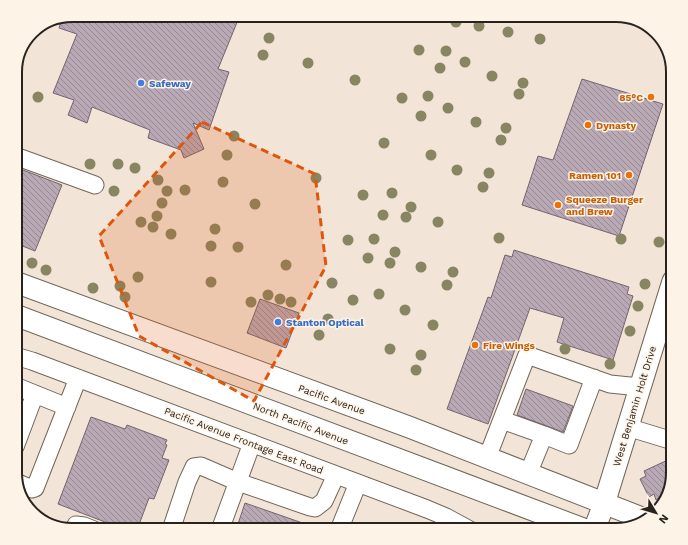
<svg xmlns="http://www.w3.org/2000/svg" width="688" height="545" font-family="'Work Sans',sans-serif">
<defs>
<pattern id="building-back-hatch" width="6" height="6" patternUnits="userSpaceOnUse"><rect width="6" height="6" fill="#b8a9b5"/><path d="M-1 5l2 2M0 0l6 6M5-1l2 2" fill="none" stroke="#968993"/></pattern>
</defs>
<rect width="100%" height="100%" fill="#f2e5d7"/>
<path fill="url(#building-back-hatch)" stroke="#726470" d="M72,15H240L218,69L229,72L209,130L193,123L204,149L184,158L181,150L148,138L150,130L92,107L87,123L68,115L74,100L53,93L77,34L59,28L62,19Z
M582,79L663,104L619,236L522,205L538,156L553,160Z
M15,167L62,185L35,251L15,243Z
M514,250L629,287L627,294L633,296L613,360L557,342L564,318L530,308L488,424L447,409L488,297L491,298L505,255L512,257Z
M260,299L299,313L286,348L247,333Z
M526,389L573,406L563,432L517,415Z
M91,417L125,429L127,425L167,440L165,444L167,445L162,458L169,460L154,499L149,498L137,530H126L58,504Z
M670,459L673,465V473L665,495L656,500L654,494L649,497L640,479L646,476L644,471Z
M245,503L317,528V530H236Z"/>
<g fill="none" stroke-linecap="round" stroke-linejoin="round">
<g stroke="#716659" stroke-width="19">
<path id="minor" d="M15,156L95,185
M15,356L32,361L427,509L446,517L470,530
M15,386L67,407
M502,420L544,435
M627,427L673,441
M15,447L35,394
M487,458L527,355L610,384L640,387
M528,474L544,435L569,445L594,378
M18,483L32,489L35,488L78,378
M74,530L76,525L84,526L94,530
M171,530L187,482L194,467L201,466L238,482L310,507L315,508L324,501L336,475
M220,530L252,443
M339,530L358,483"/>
</g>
<g stroke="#716659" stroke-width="23">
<path id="major" d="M15,282L409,427L647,520
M15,315L586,530
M594,530L604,504L673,281"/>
</g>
<use href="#minor" stroke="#fff" stroke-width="17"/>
<use href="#major" stroke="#fff" stroke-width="21"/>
</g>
<g fill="#888662">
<circle cx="456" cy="22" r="5.5"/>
<circle cx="479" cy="26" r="5.5"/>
<circle cx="508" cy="32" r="5.5"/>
<circle cx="269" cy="38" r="5.5"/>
<circle cx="540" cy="39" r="5.5"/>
<circle cx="419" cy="50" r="5.5"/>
<circle cx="446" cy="51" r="5.5"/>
<circle cx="263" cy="55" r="5.5"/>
<circle cx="465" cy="62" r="5.5"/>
<circle cx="308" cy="63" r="5.5"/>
<circle cx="440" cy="68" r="5.5"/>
<circle cx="492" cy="76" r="5.5"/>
<circle cx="355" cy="80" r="5.5"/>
<circle cx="523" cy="83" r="5.5"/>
<circle cx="519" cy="94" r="5.5"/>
<circle cx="428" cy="96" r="5.5"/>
<circle cx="38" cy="97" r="5.5"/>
<circle cx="402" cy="98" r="5.5"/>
<circle cx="448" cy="108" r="5.5"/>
<circle cx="421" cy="116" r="5.5"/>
<circle cx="476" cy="122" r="5.5"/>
<circle cx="506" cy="128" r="5.5"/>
<circle cx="234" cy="136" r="5.5"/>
<circle cx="501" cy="140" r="5.5"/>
<circle cx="384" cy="143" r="5.5"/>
<circle cx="227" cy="155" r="5.5"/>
<circle cx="431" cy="155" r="5.5"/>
<circle cx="90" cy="164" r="5.5"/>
<circle cx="118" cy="164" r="5.5"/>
<circle cx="135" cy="168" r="5.5"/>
<circle cx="457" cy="170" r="5.5"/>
<circle cx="489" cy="173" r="5.5"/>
<circle cx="316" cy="178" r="5.5"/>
<circle cx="158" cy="180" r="5.5"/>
<circle cx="223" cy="182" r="5.5"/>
<circle cx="483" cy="187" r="5.5"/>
<circle cx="185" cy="190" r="5.5"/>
<circle cx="114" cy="191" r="5.5"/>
<circle cx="167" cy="191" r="5.5"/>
<circle cx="392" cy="193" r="5.5"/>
<circle cx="363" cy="195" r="5.5"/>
<circle cx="162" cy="203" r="5.5"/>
<circle cx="255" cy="204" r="5.5"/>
<circle cx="411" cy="207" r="5.5"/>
<circle cx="383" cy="215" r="5.5"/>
<circle cx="157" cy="216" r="5.5"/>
<circle cx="406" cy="217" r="5.5"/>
<circle cx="141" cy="222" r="5.5"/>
<circle cx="438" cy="222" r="5.5"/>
<circle cx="153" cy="227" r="5.5"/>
<circle cx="215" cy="229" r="5.5"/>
<circle cx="171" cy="234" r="5.5"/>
<circle cx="499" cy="238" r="5.5"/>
<circle cx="374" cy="239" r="5.5"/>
<circle cx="621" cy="239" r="5.5"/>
<circle cx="348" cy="240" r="5.5"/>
<circle cx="659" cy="242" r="5.5"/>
<circle cx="211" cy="246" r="5.5"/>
<circle cx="238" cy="247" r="5.5"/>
<circle cx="395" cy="252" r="5.5"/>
<circle cx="368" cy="258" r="5.5"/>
<circle cx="32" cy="263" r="5.5"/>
<circle cx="390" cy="263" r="5.5"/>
<circle cx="286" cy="265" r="5.5"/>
<circle cx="421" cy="267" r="5.5"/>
<circle cx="46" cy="270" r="5.5"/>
<circle cx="453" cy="272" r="5.5"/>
<circle cx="138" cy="277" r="5.5"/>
<circle cx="211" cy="282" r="5.5"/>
<circle cx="332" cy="283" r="5.5"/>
<circle cx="645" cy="284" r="5.5"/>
<circle cx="447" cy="285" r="5.5"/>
<circle cx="120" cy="286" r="5.5"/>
<circle cx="93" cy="288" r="5.5"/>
<circle cx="379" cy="294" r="5.5"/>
<circle cx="268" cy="295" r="5.5"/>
<circle cx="125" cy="297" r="5.5"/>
<circle cx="280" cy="299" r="5.5"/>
<circle cx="353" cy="300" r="5.5"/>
<circle cx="251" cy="302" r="5.5"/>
<circle cx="291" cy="302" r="5.5"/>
<circle cx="638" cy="306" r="5.5"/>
<circle cx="405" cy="310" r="5.5"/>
<circle cx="328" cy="319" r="5.5"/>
<circle cx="433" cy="325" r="5.5"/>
<circle cx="630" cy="331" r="5.5"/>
<circle cx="319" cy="335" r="5.5"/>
<circle cx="390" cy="349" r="5.5"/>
<circle cx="565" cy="349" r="5.5"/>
<circle cx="421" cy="355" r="5.5"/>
<circle cx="610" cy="364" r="5.5"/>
<circle cx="416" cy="370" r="5.5"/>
</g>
<path fill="#de560d" fill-opacity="0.2" stroke="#de560d" stroke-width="3" stroke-dasharray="8 5" stroke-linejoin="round" d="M202,122L315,174L326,266L254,401L139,336L99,236Z"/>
<g fill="#3f7fe0" stroke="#fef3e7" stroke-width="1.5">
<circle cx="141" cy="83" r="4"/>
<circle cx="278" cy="322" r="4"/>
</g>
<g fill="#e8710a" stroke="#fef3e7" stroke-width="1.5">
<circle cx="651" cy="97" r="4"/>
<circle cx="588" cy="125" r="4"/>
<circle cx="629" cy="175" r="4"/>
<circle cx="558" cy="205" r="4"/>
<circle cx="475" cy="345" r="4"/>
</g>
<g text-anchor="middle" stroke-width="3" stroke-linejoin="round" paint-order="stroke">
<g font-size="10" font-weight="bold" fill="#366cbe" stroke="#fef3e7" text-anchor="start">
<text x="149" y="87">Safeway</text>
<text x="286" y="326">Stanton Optical</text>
</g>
<g font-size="10" font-weight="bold" fill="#c56008" stroke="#fef3e7" text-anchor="start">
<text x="643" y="101" text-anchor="end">85°C</text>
<text x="596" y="129">Dynasty</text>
<text x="621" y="179" text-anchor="end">Ramen 101</text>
<text x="566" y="203">Squeeze Burger<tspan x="566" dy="12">and Brew</tspan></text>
<text x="483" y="349">Fire Wings</text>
</g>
<g font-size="10" fill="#28231d" stroke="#fef3e7">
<text transform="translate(332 399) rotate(20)" y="4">Pacific Avenue</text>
<text transform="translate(634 406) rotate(-73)" y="4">West Benjamin Holt Drive</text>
<text transform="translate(301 423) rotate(21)" y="4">North Pacific Avenue</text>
<text transform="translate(244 440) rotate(21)" y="4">Pacific Avenue Frontage East Road</text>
</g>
</g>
<path d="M0 0H688V545H0ZM72 22H616A50 50 0 0 1 666 72V473A50 50 0 0 1 616 523H72A50 50 0 0 1 22 473V72A50 50 0 0 1 72 22Z" fill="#fef3e7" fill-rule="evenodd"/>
<path fill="none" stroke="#28231d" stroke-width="2" d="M72 22H616A50 50 0 0 1 666 72V473A50 50 0 0 1 616 523H72A50 50 0 0 1 22 473V72A50 50 0 0 1 72 22Z"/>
<g transform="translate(656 513) rotate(128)" stroke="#fef3e7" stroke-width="3" paint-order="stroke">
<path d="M0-3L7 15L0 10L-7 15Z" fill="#28231d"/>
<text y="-6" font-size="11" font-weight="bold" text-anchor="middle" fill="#28231d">N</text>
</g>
</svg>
